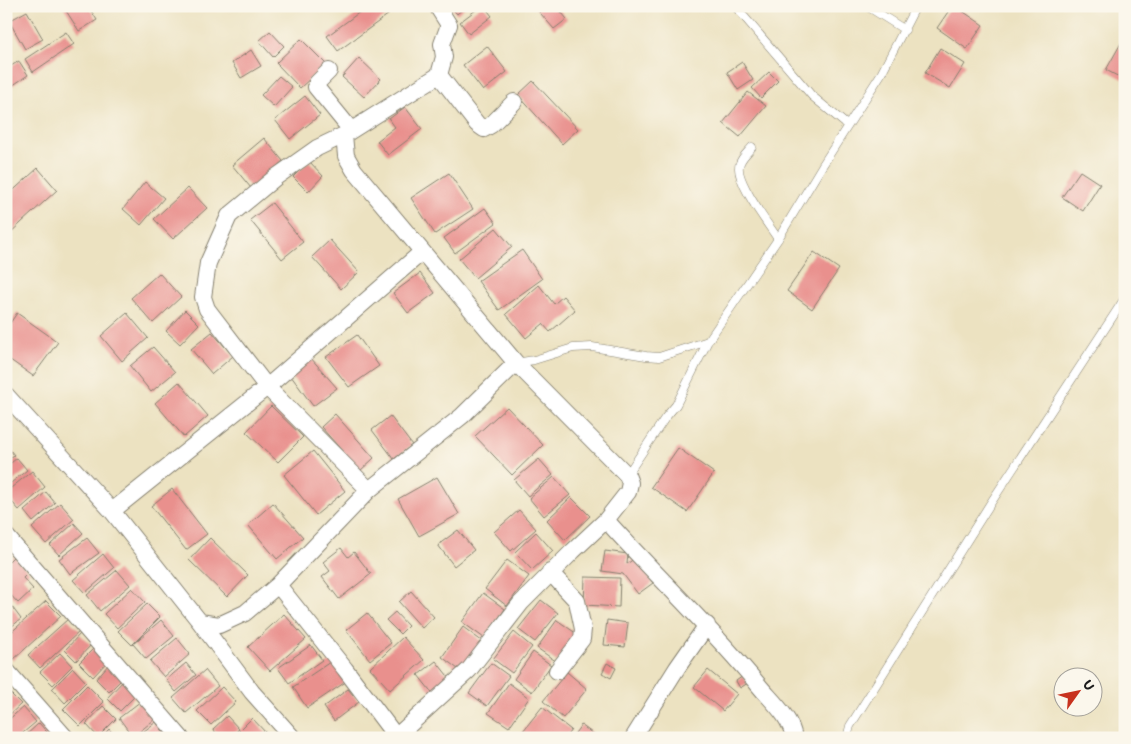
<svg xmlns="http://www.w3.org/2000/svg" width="1131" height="744" font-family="Itim,sans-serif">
<rect width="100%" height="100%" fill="#fbf7ec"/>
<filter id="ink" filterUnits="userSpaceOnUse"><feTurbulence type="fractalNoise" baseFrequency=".02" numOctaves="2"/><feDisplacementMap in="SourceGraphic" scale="10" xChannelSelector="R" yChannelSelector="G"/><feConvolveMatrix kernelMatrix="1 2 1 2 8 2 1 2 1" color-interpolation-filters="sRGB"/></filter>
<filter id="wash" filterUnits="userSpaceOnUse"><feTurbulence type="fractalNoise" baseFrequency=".0096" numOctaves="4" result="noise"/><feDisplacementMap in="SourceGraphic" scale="20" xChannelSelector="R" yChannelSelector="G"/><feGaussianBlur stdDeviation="1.12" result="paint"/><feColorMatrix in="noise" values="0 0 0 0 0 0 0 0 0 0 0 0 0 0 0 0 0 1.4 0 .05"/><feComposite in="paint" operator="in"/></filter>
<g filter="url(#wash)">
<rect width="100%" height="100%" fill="#ece2c1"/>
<g id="blocks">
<path fill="#e9908d" d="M63,6H88L97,20L79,31Z
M368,6H384L389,14L338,51L327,36Z
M450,6H466L457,14Z
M481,6H484L492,16L469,34L460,22Z
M534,6H556L567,19L554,29Z
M952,6H955L983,25L967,49L937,28Z
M27,11L43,39L25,49L9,21Z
M270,31L284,46L273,57L259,41Z
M66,32L74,44L33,72L25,59Z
M1125,36V80L1106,70Z
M301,39L326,64L300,88L276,63Z
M487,46L507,72L483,91L463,65Z
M940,48L965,64L950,88L925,73Z
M251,50L261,66L241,78L232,63Z
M359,58L381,79L364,97L342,77Z
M19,61L28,75L6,90V69Z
M742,62L753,80L738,90L727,72Z
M769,72L778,81L761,98L752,88Z
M279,76L292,87L274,107L261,95Z
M533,81L578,129L562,144L518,95Z
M748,92L766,106L740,137L723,123Z
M305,96L320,115L290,139L275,120Z
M405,107L422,129L388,155L377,141L395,127L389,119Z
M264,138L283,161L251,188L232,165Z
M309,161L323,176L308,192L293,177Z
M38,168L57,190L9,234L6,231V197Z
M1080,171L1100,184L1083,211L1062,197Z
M449,173L473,209L435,234L411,198Z
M145,182L164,198L141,225L123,209Z
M188,188L207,208L173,239L154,219Z
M272,203L303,242L282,259L250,220Z
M485,208L496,223L455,253L444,238Z
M496,228L512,247L475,278L459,259Z
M330,240L359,272L341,289L312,257Z
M522,250L542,279L499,310L478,281Z
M814,252L839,269L812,309L787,291Z
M159,273L181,297L153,323L131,298Z
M420,273L435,293L408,313L393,293Z
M539,285L554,304L563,296L575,310L550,332L543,324L526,338L506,314Z
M185,310L199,324L180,344L166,331Z
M17,313L58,342L33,376L6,357V329Z
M127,313L148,338L122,361L101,336Z
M212,332L233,356L212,374L191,349Z
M357,335L379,366L349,387L326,357Z
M153,347L175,372L151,392L130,366Z
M310,357L337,388L313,406L291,376Z
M179,382L208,416L184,437L155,403Z
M271,406L303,437L278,462L246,432Z
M507,407L543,445L512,475L475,436Z
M335,414L374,458L360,471L321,427Z
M390,416L412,445L394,459L372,430Z
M6,445L14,455L6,461Z
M678,448L714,473L687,512L651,487Z
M313,451L345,491L316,515L284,475Z
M17,458L27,470L6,487V467Z
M539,459L553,475L528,496L514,480Z
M32,471L45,487L19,510L6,495V492Z
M437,477L459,514L419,536L398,499Z
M554,477L570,495L544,516L529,498Z
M172,489L207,534L186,550L151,506Z
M46,492L55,503L33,522L24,511Z
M571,497L590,516L565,540L547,520Z
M60,503L74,519L46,544L32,528Z
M273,503L303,537L277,559L248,525Z
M519,510L536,529L511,551L494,532Z
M74,523L83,533L59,555L50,545Z
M458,530L474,550L454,566L438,545Z
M536,532L553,551L532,570L515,552Z
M87,538L99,553L70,574L59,559Z
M210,538L248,575L227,597L189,560Z
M341,548L348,557L354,552L371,574L339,599L322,577L330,571L323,562Z
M605,551L628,554L627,564L635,558L653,583L638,594L623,574L602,571Z
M103,554L114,568L85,593L73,580Z
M14,556L29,572L23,578L33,589L18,603L8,592L6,593V564Z
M507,560L529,576L507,606L485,589Z
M117,570L130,585L100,611L87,595Z
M585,577L620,578L619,607L584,605Z
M132,588L145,602L117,628L104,614Z
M411,591L434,617L422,628L399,602Z
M483,593L505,609L484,638L462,622Z
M541,600L558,613L535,642L518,629Z
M46,601L61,616L13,660L6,652V637Z
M9,603L21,619L6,631V605Z
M147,604L160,617L132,645L118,631Z
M395,612L408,626L400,634L386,620Z
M367,613L391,643L370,660L346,630Z
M284,614L306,639L270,671L248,647Z
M68,619L80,631L40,668L28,655Z
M161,620L174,636L146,659L133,644Z
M557,620L577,634L557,662L537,648Z
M607,620L628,623L625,647L604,645Z
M463,627L483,642L462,672L442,657Z
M514,632L532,647L512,673L493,659Z
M80,634L91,645L76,661L65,650Z
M403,637L424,660L390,690L370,668Z
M177,638L190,654L164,677L150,661Z
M311,645L322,660L289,683L278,668Z
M94,648L107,662L93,677L79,663Z
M533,652L551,665L532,692L514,679Z
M60,653L72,666L53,685L40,672Z
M333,660L347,681L307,708L293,687Z
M436,661L451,680L433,694L418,675Z
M186,663L196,675L176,692L166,680Z
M491,663L509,676L487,706L469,693Z
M607,663L616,668L611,678L602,673Z
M109,664L123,678L109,692L96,679Z
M73,668L86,682L65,703L52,689Z
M205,670L218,686L186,713L173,698Z
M708,670L737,694L723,711L694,687Z
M567,672L587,689L563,718L543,701Z
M743,676L748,683L740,688L736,681Z
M124,680L138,693L120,711L107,698Z
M509,683L529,698L509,727L488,713Z
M87,685L104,702L80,726L63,709Z
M222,687L236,702L211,725L197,711Z
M348,689L359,702L334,721L324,707Z
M10,693L21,704L6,718V696Z
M141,701L155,719L133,737L119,718Z
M103,706L116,719L98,737L86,724Z
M23,707L36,722L17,738H12L6,731V722Z
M542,707L571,730L565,738H521L519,736Z
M227,716L239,729L229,738H220L213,729Z
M252,718L267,734L263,738H232Z
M156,722L168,738H135Z
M39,723L52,738H23Z
M581,725L596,736L595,738H576L573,736Z
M109,729L117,738H101Z"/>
</g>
</g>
<g filter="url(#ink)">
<use href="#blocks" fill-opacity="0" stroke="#847f6e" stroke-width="1"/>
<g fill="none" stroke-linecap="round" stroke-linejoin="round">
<g stroke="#847f6e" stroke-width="9">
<path id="lane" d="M735,6L812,96L847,125
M867,6L905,30
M752,147C748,152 742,157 740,163C732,178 769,225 778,239
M516,363L534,360L573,348L592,347L646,356L659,357L708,341
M627,475L665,418L676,405L708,341L778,239L822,166L881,74L916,6
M847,738L850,726L990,504L1125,298"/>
</g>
<g stroke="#847f6e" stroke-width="18">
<path id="street" d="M329,71L317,83L316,87L351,130
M439,75L477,124L484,129L491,125L514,102
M344,135L317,148L276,177L229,216L208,263L203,297L207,309L267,387L369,490
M6,395L112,511L200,622L219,625L245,613L278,585L369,490L462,416L516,363
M112,511L267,387L422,252
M606,520C657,577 713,629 761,688C774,703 791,718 794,738
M6,536L181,738
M550,572L577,601L583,629L582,639L557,671
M278,585L345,669L397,738
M200,622L252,692L293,738
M6,670L66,738
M396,737L469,670L521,603L573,551L606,520L628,492L630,483L627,475L516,363L354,170L346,156L344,135L439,75L444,57L442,44L449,25L437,6
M633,738L677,668L707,625"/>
</g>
<use href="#lane" stroke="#fff" stroke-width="8"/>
<use href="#street" stroke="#fff" stroke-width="16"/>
</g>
</g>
<rect width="1131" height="744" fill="none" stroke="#fbf7ec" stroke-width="25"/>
<g transform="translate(1078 692) rotate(57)"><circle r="24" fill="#fbf7ec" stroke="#a29f99"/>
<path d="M0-4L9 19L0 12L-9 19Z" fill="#c8321e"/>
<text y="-8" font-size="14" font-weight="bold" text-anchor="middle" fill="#1c1c1c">U</text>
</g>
</svg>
